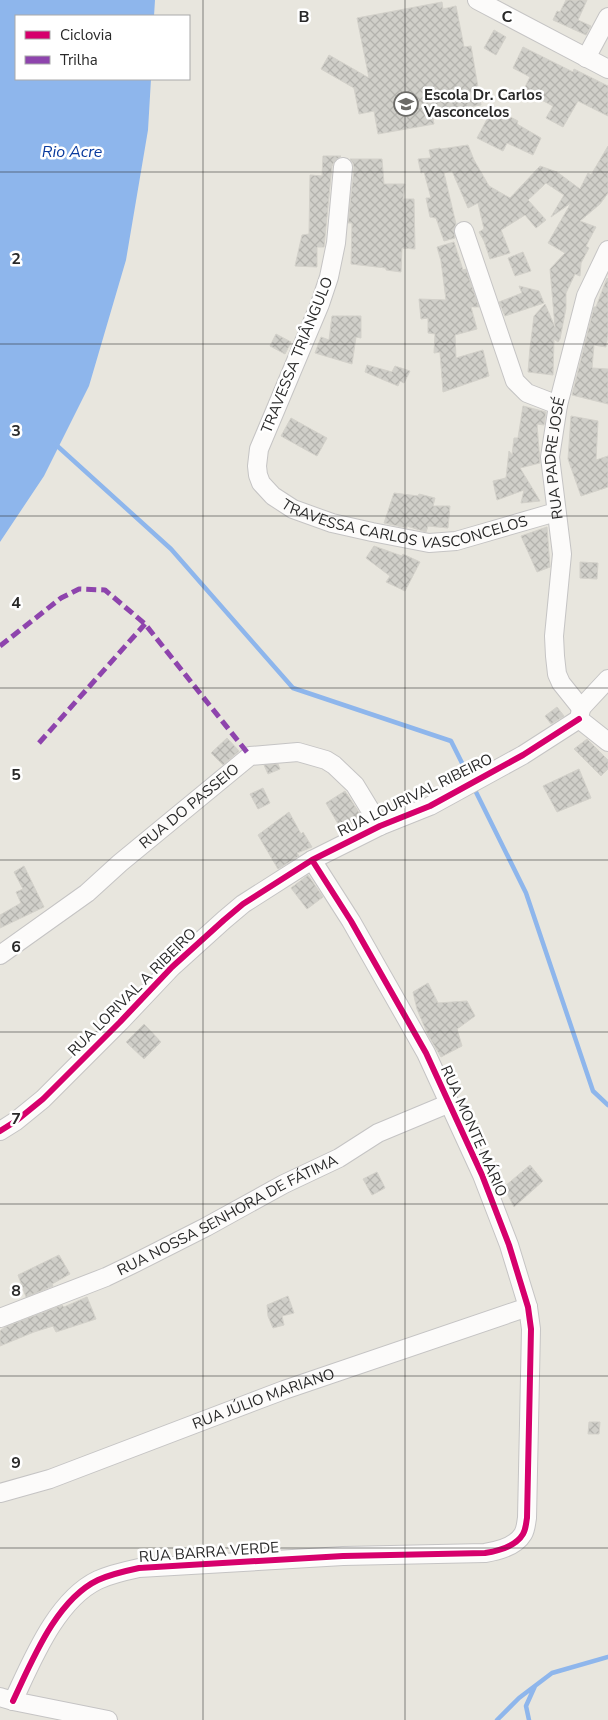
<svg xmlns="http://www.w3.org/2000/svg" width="608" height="1720" font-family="'Nunito Sans',sans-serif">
<defs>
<pattern id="building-cross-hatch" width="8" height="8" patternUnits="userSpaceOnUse" patternTransform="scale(1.25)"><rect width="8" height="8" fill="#d0cfc9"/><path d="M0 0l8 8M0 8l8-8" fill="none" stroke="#b3b2ad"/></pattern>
</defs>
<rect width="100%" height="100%" fill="#e8e6de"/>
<path fill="#8eb6ec" d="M0,0H155L154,16H16V79H151L148,130L126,260L89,386L44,476L0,542Z"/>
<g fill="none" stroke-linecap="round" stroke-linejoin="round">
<path stroke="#8eb6ec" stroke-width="4.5" d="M54,443L171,549L293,688L451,741L470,779
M473,786L526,893L593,1091L608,1105
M497,1720L519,1698L552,1673L608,1657
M529,1720L526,1706L535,1686"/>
</g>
<path fill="url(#building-cross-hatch)" stroke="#d3d1ca" d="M566,0H587L578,20L591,26L586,35L553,20L557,11L560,12Z
M442,2L443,9L456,6L464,47L471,46L481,105L432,113L434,124L378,134L374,111L359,114L354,88L321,69L329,55L369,78L357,18Z
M494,30L506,37L496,55L484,48Z
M523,47L573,72L574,69L608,86V116L578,101L563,127L546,118L553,106L532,95L533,93L524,89L530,77L513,68Z
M493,108L518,121L517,124L541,138L533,155L507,143L503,151L477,138Z
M468,145L474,160L489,186L510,198L540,166L557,172L580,189L588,173L591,175L608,146V193L600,204L580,221L596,227L586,246L589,248L581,263L580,276L575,274L566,293V308L560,339L558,342L554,339L553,375L528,372L530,348L534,316L545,304L555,327L550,269L565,253L548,243L571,203L551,217L564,195L546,183L528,200L546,220L536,228L525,215L501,230L510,253L490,259L484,241L479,232L484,229L478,203L468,208L452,171L444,173L456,224L454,229L455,238L444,241L436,218L430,217L426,198H431L424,172L421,173L418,159L431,158L429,150L440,148L441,149Z
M323,156H341L335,161L332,166L324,247H317V267L295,266L302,235L309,234L310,175L322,176Z
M350,159H382L384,184H405L403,199H414L415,249L402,248L401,272L386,270V268L351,264L352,223H348L354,168L353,163Z
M454,242L463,270L466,269L479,307H471L477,329L455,335L456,358L483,350L489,376L443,392L440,352L434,353L435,334L428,333V318L421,319L419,299L446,300L441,261L437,247Z
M523,252L531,271L515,276L508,258Z
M607,278L608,279V335L606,347L594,345L592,368L608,369V404L572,395L594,307H596Z
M519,286L539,291L544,303L505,316L499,302L522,293Z
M332,316H361V338L356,337L352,364L315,353L321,337L329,340Z
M276,334L291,342L285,354L270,346Z
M367,365L392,372L395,366L410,371L404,383L400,381L398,386L365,372Z
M523,406L546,412L544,425L537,424L540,463L520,468L540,501L521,503L524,490L497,500L493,481L506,478L509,451L512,455L514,438H518Z
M571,416L598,421L596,460L608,456V487L581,496L568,459Z
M291,418L327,438L317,456L281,436Z
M394,493L418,496L419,494L435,498L433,506H450L448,528L428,526L426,532L407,526V528L384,523Z
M547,527L550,567L537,572L521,536Z
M374,546L402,556L403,554L420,562L405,591L386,582L390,576L366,558Z
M580,562L598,563L597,579L580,578Z
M557,707L564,716L551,724L545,716Z
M227,738L239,751L223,765L211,753Z
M587,739L608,760V769L601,776L574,749Z
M278,764L280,769L268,774L264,765Z
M579,769L591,798L557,812L543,786Z
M263,788L270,803L258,809L250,794Z
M345,791L364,820L354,826L351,823L341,829L326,803Z
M289,812L301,834L303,832L312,847L297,853L299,856L278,869L258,835Z
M24,866L44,907L0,928V915L21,903L16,892L23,889L14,872Z
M308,875L323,897L307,909L291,888Z
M428,983L438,1003L467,1001L475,1016L457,1029L462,1046L441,1057L428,1035L417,1009L413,992Z
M144,1024L161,1042L144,1059L126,1042Z
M530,1165L543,1181L514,1207L504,1187Z
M377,1172L385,1188L372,1195L363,1179Z
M59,1255L70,1274L52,1284L53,1286L26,1297L18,1275Z
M288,1296L294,1313L282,1316L284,1325L273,1328L268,1316L267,1305Z
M87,1297L96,1319L56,1332L53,1326L34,1332L0,1346V1331L5,1327L62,1305L64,1307Z
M589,1422H600L599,1434H588Z"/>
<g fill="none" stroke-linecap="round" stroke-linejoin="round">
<g stroke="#c5c4c4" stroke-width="20">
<g id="minor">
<path d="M477,0L608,69"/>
<path d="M586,58L608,17"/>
<path id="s1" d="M343,167L336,243L329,277L320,304L259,449L257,466L258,475L261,483L273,496L293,509L332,523L372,532L429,543L456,541L556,512"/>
<path d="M464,231L515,381L527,393L558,405"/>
<path id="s2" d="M581,708L561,683L557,674L555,656L554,636L562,554L550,457L558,405L586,296L608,250"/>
<path d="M581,708L608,679"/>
<path d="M581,709L579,719L608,742"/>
<path id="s3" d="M0,955L87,893L120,863L250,756L298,752L326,760L334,765L355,785L380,826"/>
<path d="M0,1131L16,1121L43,1099L120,1022L172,967L224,920L243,904L312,860L380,826L430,806L523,755L579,719"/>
<path id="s4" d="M0,1318L106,1277L131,1265L206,1227L284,1184L339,1158L378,1133L450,1103"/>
<path id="s5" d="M0,1493L50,1479L284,1390L528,1307"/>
<path d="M0,1697L13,1701L108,1720"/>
<path d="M13,1701C32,1661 56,1600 98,1580C111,1574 125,1571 139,1568L343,1556L485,1553C498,1551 516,1546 523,1534C526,1529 526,1523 527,1518L531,1329L528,1307L509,1245L482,1175L426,1053L351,921L312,860"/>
</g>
</g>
<use href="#minor" stroke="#fcfbfa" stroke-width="18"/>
<path stroke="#8e44ad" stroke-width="5" stroke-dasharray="10 5" stroke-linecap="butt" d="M0,646L61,598L79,589L105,590L145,624L250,756
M39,743L145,624"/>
<g stroke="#fff" stroke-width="9">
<path id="cycleway" d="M0,1131L16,1121L43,1099L120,1022L172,967L224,920L243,904L312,860L380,826L430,806L523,755L579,719
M13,1701C32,1661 56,1600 98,1580C111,1574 125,1571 139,1568L343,1556L485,1553C498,1551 516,1546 523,1534C526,1529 526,1523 527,1518L531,1329L528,1307L509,1245L482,1175L426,1053L351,921L312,860"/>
</g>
<use href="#cycleway" stroke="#d6006c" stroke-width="6"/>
</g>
<path fill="none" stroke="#292929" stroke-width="1" stroke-opacity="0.55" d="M203,0V1720M405,0V1720M0,172H608M0,344H608M0,516H608M0,688H608M0,860H608M0,1032H608M0,1204H608M0,1376H608M0,1548H608"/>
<defs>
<g id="school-ring" transform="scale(1.25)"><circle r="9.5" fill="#fff" stroke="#6c6b68" stroke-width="1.5"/><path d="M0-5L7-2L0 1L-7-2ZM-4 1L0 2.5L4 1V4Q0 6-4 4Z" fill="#6c6b68"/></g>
</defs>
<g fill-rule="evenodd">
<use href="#school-ring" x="406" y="104"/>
</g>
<g text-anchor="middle" stroke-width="5" stroke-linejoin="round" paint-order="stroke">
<g font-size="15" font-weight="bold" fill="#292929" stroke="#fff" text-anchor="start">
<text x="424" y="100">Escola Dr. Carlos<tspan x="424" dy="17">Vasconcelos</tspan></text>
</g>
<g font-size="15" fill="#292929" stroke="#fff">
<text transform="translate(297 355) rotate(-68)" y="5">TRAVESSA TRIÂNGULO</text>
<text dy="5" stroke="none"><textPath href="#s2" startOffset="259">RUA PADRE JOSÉ</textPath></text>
<text dy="5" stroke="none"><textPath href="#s1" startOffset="488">TRAVESSA CARLOS VASCONCELOS</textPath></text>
<text transform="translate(415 795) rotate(-26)" y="5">RUA LOURIVAL RIBEIRO</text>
<text dy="5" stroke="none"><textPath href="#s3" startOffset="241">RUA DO PASSEIO</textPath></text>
<text transform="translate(132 992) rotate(-45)" y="5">RUA LORIVAL A RIBEIRO</text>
<text transform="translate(474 1131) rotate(66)" y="5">RUA MONTE MÁRIO</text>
<text dy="5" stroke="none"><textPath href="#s4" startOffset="250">RUA NOSSA SENHORA DE FÁTIMA</textPath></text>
<text dy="5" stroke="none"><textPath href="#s5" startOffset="280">RUA JÚLIO MARIANO</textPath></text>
<text transform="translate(209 1552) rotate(-4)" y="5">RUA BARRA VERDE</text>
</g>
<g font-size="16" font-style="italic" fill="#093a9d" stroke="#fff">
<text x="72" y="157">Rio Acre</text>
</g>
</g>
<g font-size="16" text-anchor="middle" font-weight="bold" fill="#292929" stroke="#fff" stroke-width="5" stroke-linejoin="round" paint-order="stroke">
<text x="304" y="22">B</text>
<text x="507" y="22">C</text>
<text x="16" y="264">2</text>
<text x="16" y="436">3</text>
<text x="16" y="608">4</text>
<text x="16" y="780">5</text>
<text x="16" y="952">6</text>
<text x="16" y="1124">7</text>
<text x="16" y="1296">8</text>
<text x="16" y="1468">9</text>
</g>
<rect x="15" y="15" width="175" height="65" fill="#ffffff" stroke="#a9a9a9"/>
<rect x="25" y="31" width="25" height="8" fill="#d6006c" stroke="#a9a9a9"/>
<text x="60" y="40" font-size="15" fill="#292929">Ciclovia</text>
<rect x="25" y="56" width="25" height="8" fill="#8e44ad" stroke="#a9a9a9"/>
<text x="60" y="65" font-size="15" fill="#292929">Trilha</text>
</svg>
